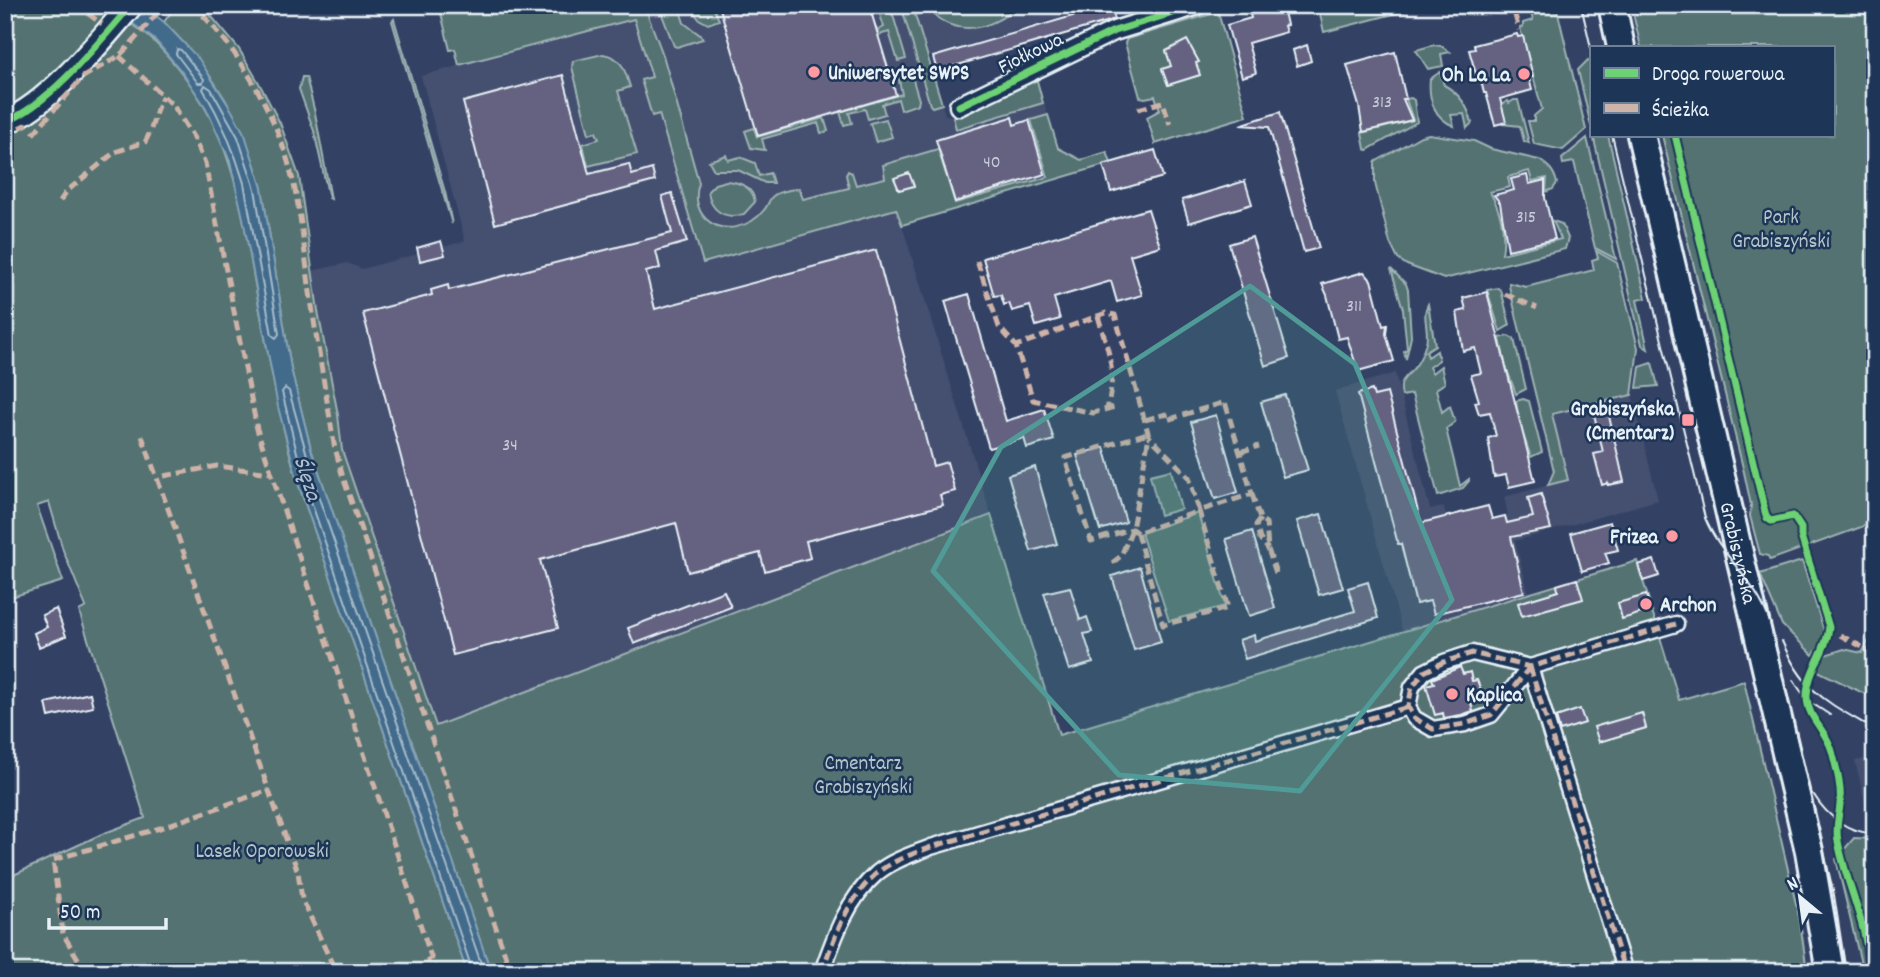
<svg xmlns="http://www.w3.org/2000/svg" width="1880" height="977" font-family="Dekko,sans-serif">
<rect width="100%" height="100%" fill="#334264"/>
<filter id="ink" filterUnits="userSpaceOnUse"><feTurbulence type="fractalNoise" baseFrequency=".0143" numOctaves="2"/><feDisplacementMap in="SourceGraphic" scale="14" xChannelSelector="R" yChannelSelector="G"/><feConvolveMatrix kernelMatrix="1 2 1 2 8 2 1 2 1" color-interpolation-filters="sRGB"/></filter>
<g filter="url(#ink)">
<path fill="#454f70" d="M630,5H1101L928,57L945,115L952,116L956,128L1044,102L1065,177L902,225L991,515L436,726L342,450L338,415L312,271L347,263L362,269L465,241L421,76L634,19Z
M1395,373L1430,509L1444,507L1446,516L1489,504L1493,518L1508,515L1504,497L1568,480L1552,413L1632,395L1658,500L1515,541L1529,594L1403,633L1335,391Z
M1875,757V809L1873,810L1866,806L1855,761Z"/>
<path fill="#537271" stroke="#9eb2b4" stroke-width="2" d="M5,5H107L111,9L91,33L109,50L131,24C150,35 163,50 177,67C236,138 242,214 258,301C270,362 280,423 298,483L467,972H5V879L102,834L145,818L79,611L86,607L63,550L49,502L37,506L63,581L5,599Z
M173,5H202L239,49L259,83L280,123L299,176L318,311L338,415L342,450L436,726L991,515L1059,735L1637,561L1679,700L1744,681L1800,921L1807,972H491L311,449L291,369L262,188C242,120 215,73 164,22L175,7Z
M439,5H644L663,55L699,183C695,195 696,209 706,219C723,235 751,227 764,210C768,206 769,199 773,196C779,191 792,190 799,188L803,199L849,188L846,175L848,171L852,173L856,185L885,178L883,165L938,149L955,203L1048,177L1031,120L1048,115L1058,148L1081,160L1107,152L1111,163L902,225L896,209L703,263L659,114L652,116L641,80L652,77L634,19L459,65L455,49L450,50Z
M693,5H712L719,20L708,24L699,19L693,11Z
M877,5H890L906,59L898,61L889,32L879,35L878,30L884,27Z
M901,5H912L942,104L932,107L930,105Z
M926,5H1017C993,32 948,39 926,5Z
M1334,5H1428L1324,32L1319,10Z
M1529,5H1556L1586,130L1563,150L1534,144L1528,121H1534V116L1542,109L1520,28L1523,27V23L1533,20Z
M1631,5H1875V522L1770,560L1768,556L1760,554L1750,516L1751,505L1744,472L1662,135H1833V47H1641Z
M679,7L684,23L700,35L703,39L677,47L674,46L661,12Z
M1218,12L1247,116L1155,144L1147,117L1160,110L1155,96L1145,98L1140,97L1125,43L1127,39Z
M394,19L445,192L452,224L392,21Z
M1434,45L1441,46L1450,52L1441,54L1443,66L1428,69L1416,50Z
M603,54C622,57 625,70 630,87L618,91L637,154L588,166L583,144L599,139L596,132L589,134L572,67L573,61Z
M1588,60L1591,63V126L1578,70Z
M906,68L910,70L919,100L918,104L901,110L898,99L882,104L885,114L868,119L865,109L849,113L852,123L844,125L840,112L902,94L897,71Z
M1440,72L1444,85C1459,93 1468,106 1472,123L1467,128L1464,114L1451,115L1454,126C1434,118 1428,99 1430,79Z
M302,77H306L315,113L331,199L329,198L314,131L299,89Z
M1036,77L1043,103L956,129L953,117Z
M1411,98L1414,100L1417,122L1367,150L1365,149L1362,133L1413,120L1406,99Z
M1514,100H1518L1529,143L1524,141L1520,126L1502,124L1501,122L1493,119L1490,107L1499,106L1508,101L1509,103Z
M824,118L828,131L821,133L818,123L762,139L765,150L751,148L745,131L754,128L757,137Z
M886,119L892,137L876,142L870,123Z
M1429,134L1474,141L1491,149L1539,160C1549,166 1554,171 1557,183L1553,189L1546,192L1547,178L1532,181L1529,171L1508,177L1510,187L1490,192C1501,211 1506,232 1502,254L1561,239L1553,221L1562,224L1568,238L1565,249L1444,279L1407,265L1398,259L1390,243L1375,183V162L1421,136Z
M1593,135H1608L1646,298L1637,300L1648,349L1642,345Z
M1587,138L1616,259L1595,248L1574,162L1563,164L1562,159Z
M726,155L728,160L740,157L755,163L759,176L770,173L773,183H765L738,170H714L709,161Z
M726,181C740,182 753,187 755,202L744,214C725,220 710,211 708,191L715,184Z
M1596,251L1617,263L1638,348L1632,395L1552,414L1568,480L1548,485L1554,471L1509,286V283L1526,287L1594,270L1592,260L1598,258Z
M1391,269L1406,284L1408,290L1411,337L1406,359L1404,351L1407,349L1403,309Z
M1498,288L1501,290L1510,325L1500,331L1487,290Z
M1428,304L1435,345L1426,351L1428,357L1437,351L1439,360L1429,367L1432,373L1441,366L1445,383L1436,389L1442,412L1450,406L1455,422L1446,429L1460,486L1469,479V481L1463,488L1438,496L1412,394L1402,396C1398,380 1405,379 1414,368C1419,362 1424,350 1426,343C1430,330 1421,316 1428,304Z
M1508,336L1514,339L1526,389L1516,394L1505,364L1500,338Z
M1652,363L1658,386L1637,388L1640,367Z
M1523,399L1529,401L1542,452L1531,457L1520,426L1516,401Z
M1171,470L1181,509L1160,515L1150,475Z
M1198,513L1225,606L1169,621L1141,533Z
M1802,561L1826,637L1813,655L1782,625L1760,574Z
M1869,640L1875,643V699L1818,671L1825,655L1844,649L1862,653Z
M1854,838L1875,839V972H1863L1836,859Z"/>
<path fill="#426b8a" stroke="#84a1b6" stroke-width="2" d="M107,5H142L164,22L199,59L232,111L245,135L262,188L291,369L311,449L491,972H467L298,483L278,407L243,218L230,161L206,108L182,72L155,40Z"/>
<g fill="none" stroke-linecap="round" stroke-linejoin="round">
<path stroke="#a6bbcc" stroke-width="2" d="M177,49L181,50L204,79L203,83H198L176,54Z
M205,85L211,89L238,137L255,189L279,334L276,338L272,335L244,183C234,149 221,119 203,89Z
M473,972L304,481L282,392L285,388L289,391L319,498L484,972"/>
</g>
<path fill="#656281" stroke="#e8f1f8" stroke-width="2" d="M719,5H869L896,95L758,136Z
M1110,5L1115,19L1106,22L937,71L933,57Z
M1279,6L1281,12H1284L1287,25L1284,26L1286,32L1248,43L1256,73L1242,77L1227,25L1251,18L1250,14Z
M1517,34L1518,37L1523,36L1533,77L1529,78L1532,90L1500,99L1506,122L1495,125L1486,93H1484L1479,73L1476,74L1469,50L1475,49L1474,45Z
M1187,40L1199,62L1196,63L1200,75L1168,85L1162,69L1171,66L1166,51Z
M1307,45L1311,61L1297,66L1293,50Z
M1395,52L1406,99H1403L1412,120L1363,132L1359,106L1347,65Z
M563,75L589,174L629,164L632,175L652,169L655,181L495,224L463,102Z
M1280,112L1319,248L1304,252L1269,127L1240,125Z
M1012,117L1014,125L1029,120L1045,174L955,202L936,140Z
M1155,150L1163,177L1111,192L1103,165Z
M909,173L914,186L899,190L894,178Z
M1527,175L1529,184L1545,180V198L1555,239L1508,250L1500,203L1494,195L1514,190L1511,179Z
M1245,181L1252,204L1189,223L1182,200Z
M672,193L687,242L656,251L660,268L646,272L655,309L876,250L933,466L947,462L955,491L940,495L943,505L806,541L810,558L765,571L760,553L688,572L676,523L540,560L558,628L453,655L363,313L432,295L431,290L448,285L449,290L672,233L662,196Z
M1148,209L1160,246L1130,255L1142,295L1117,302L1111,281L1054,298L1060,319L1036,326L1030,306L1012,311L1009,303L1004,305L1001,295L994,296L983,258Z
M1252,237L1289,358L1265,366L1229,244Z
M441,241L445,255L420,261L417,248Z
M1364,272L1371,280L1383,326L1387,325L1386,334L1394,361L1358,371L1347,337L1338,339L1327,295L1322,284Z
M1487,292L1535,481L1509,487L1506,475L1494,477L1488,438L1496,436L1490,412L1479,414L1475,402L1479,401L1471,375L1481,373L1475,348L1463,351L1457,312L1466,310L1463,298Z
M969,294L1006,421L1044,409L1054,440L1027,448L1024,438L989,448L945,301Z
M1372,390L1374,396L1387,393L1421,523L1488,506L1492,519L1505,516L1507,523L1533,517L1528,498L1541,494L1551,529L1511,537L1524,592L1434,614L1430,601L1416,604L1401,544H1398L1358,394Z
M1285,395L1308,470L1283,477L1261,402Z
M1606,403L1624,482L1608,485V483L1602,485L1594,454L1603,452L1592,406Z
M1216,415L1238,492L1215,499L1191,422Z
M1104,447L1126,522L1100,530L1077,455Z
M1035,467L1057,544L1031,551L1008,475Z
M1321,514L1343,588L1319,595L1297,521Z
M1610,522L1618,550L1605,553L1609,563L1582,571L1571,533Z
M1252,531L1275,608L1249,616L1226,539Z
M1654,560L1659,576L1643,581L1638,565Z
M1140,567L1161,642L1134,650L1112,576Z
M1577,579L1583,599L1522,616L1518,603L1558,591L1557,585Z
M1368,582L1378,618L1245,659L1239,640L1254,635L1255,641L1355,611L1348,588Z
M1070,587L1080,620L1087,617L1092,632L1084,634L1093,663L1069,670L1044,593Z
M724,591L731,607L634,644L628,628Z
M1646,595L1651,610L1622,619L1618,603Z
M56,609L66,636L39,647L34,633L47,627L42,615Z
M1460,667L1463,674L1470,672L1472,681L1477,680L1481,691L1476,693L1479,701L1471,703L1473,711L1461,715L1444,718L1443,713L1435,715L1426,685L1434,683L1432,679Z
M90,693L93,707L49,717L46,703Z
M1580,709L1585,723L1560,731L1556,717Z
M1642,713L1646,728L1599,742L1594,727Z"/>
<g fill="none" stroke-linecap="round" stroke-linejoin="round">
<g stroke="#e8f1f8" stroke-width="19">
<path id="pedestrian" d="M1530,667L1491,715L1465,724L1433,729L1414,718L1408,707L1412,687L1424,672L1444,662L1472,653L1530,667L1676,624
M1530,667L1625,972
M822,972C834,937 848,898 877,873C893,860 913,854 931,847L1408,707"/>
</g>
<g stroke="#e8f1f8" stroke-width="23">
<path id="minor" d="M959,106L1114,31L1198,5"/>
</g>
<g stroke="#e8f1f8" stroke-width="28">
<path id="tertiary" d="M5,122C48,106 101,40 131,5"/>
</g>
<g stroke="#e8f1f8" stroke-width="32">
<g id="secondary">
<path d="M1612,5L1621,47"/>
<path id="s1" d="M1641,135L1809,851L1830,972"/>
</g>
</g>
<use href="#pedestrian" stroke="#1d3557" stroke-width="14"/>
<use href="#minor" stroke="#1d3557" stroke-width="18"/>
<use href="#tertiary" stroke="#1d3557" stroke-width="23"/>
<use href="#secondary" stroke="#1d3557" stroke-width="26"/>
<path stroke="#e8f1f8" stroke-width="2" d="M1581,5L1591,48
M1612,135L1705,518C1721,557 1756,580 1770,622L1834,895L1846,972
M1782,641C1804,694 1828,702 1875,730
M1793,680L1807,700L1830,715
M1814,795C1827,816 1849,834 1875,833"/>
<path stroke="#ceb3a9" stroke-width="5" stroke-dasharray="10 5" stroke-linecap="butt" d="M76,5L102,24
M192,5C236,44 275,112 290,169C302,213 305,261 312,306C318,352 327,398 334,444L342,474L511,972
M1515,15L1519,30
M119,56L173,105L195,140L205,163L257,429L436,972
M1138,109L1163,102L1170,124
M5,133L28,124
M33,134L83,77L119,56L129,46L164,5
M60,201L67,191L115,152L145,142C154,127 154,111 163,96
M977,261L999,327L1016,346
M1505,294L1537,308
M1098,316C1109,354 1117,369 1107,409
M1145,420L1166,414L1167,420L1225,402L1252,494L1199,511L1189,477L1149,436
M142,436L298,872L302,899L336,972
M1240,452L1259,446
M164,476L217,466L271,473
M1252,494L1260,519L1266,523L1268,549L1277,576
M1260,519L1256,525L1260,539L1268,549
M1137,533L1163,625L1228,608L1199,511L1137,533L1132,529L1091,541L1065,458L1148,433
M1112,563L1121,556L1132,529L1149,436L1115,315L1106,313L1016,346L1033,400L1093,413L1118,406
M1840,635L1875,654
M1530,667L1491,715L1465,724L1433,729L1414,718L1408,707L1412,687L1424,672L1444,662L1472,653L1530,667L1676,624
M1530,667L1625,972
M86,972L63,934L53,860L160,828L269,790
M416,972L431,958
M822,972C834,937 848,898 877,873C893,860 913,854 931,847L1408,707"/>
<g stroke="#1d3557" stroke-width="11">
<path id="cycleway" d="M959,106L1114,31L1198,5
M5,122C48,106 101,40 131,5
M1675,135L1765,512L1767,518L1771,521L1793,516
M1793,516L1801,528V536L1829,627C1827,652 1806,672 1807,698C1808,719 1827,731 1832,751C1836,767 1842,787 1840,804C1839,817 1835,828 1838,841C1846,885 1869,927 1869,972"/>
</g>
<use href="#cycleway" stroke="#6cd273" stroke-width="7"/>
</g>
</g>
<path fill="#509b97" fill-opacity="0.2" stroke="#509b97" stroke-width="5" stroke-linejoin="round" d="M1250,286L1355,364L1452,600L1300,791L1119,775L933,571L1001,447Z"/>
<g fill="#ff9aa2" stroke="#1d3557" stroke-width="2.5">
<circle cx="814" cy="72" r="7"/>
<circle cx="1524" cy="74" r="7"/>
<rect x="1681" y="413" width="14" height="14" rx="3.5"/>
<circle cx="1672" cy="536" r="7"/>
<circle cx="1646" cy="604" r="7"/>
<circle cx="1452" cy="694" r="7"/>
</g>
<g text-anchor="middle" stroke-width="5" stroke-linejoin="round" paint-order="stroke">
<g font-size="18" fill="#c7cdda">
<text x="1382" y="107">313</text>
<text x="992" y="167">40</text>
<text x="1526" y="222">315</text>
<text x="1354" y="311">311</text>
<text x="510" y="450">34</text>
</g>
<g font-size="21" fill="#e8f1f8" stroke="#1d3557">
<text transform="translate(1030 52) rotate(-26)" y="7">Fiołkowa</text>
<text dy="7" stroke="none"><textPath href="#s1" startOffset="429">Grabiszyńska</textPath></text>
</g>
<g font-size="21" font-weight="bold" fill="#e8f1f8" stroke="#1d3557" text-anchor="start">
<text x="828" y="79">Uniwersytet SWPS</text>
<text x="1510" y="81" text-anchor="end">Oh La La</text>
<text x="1674" y="415" text-anchor="end">Grabiszyńska<tspan x="1674" dy="24">(Cmentarz)</tspan></text>
<text x="1658" y="543" text-anchor="end">Frizea</text>
<text x="1660" y="611">Archon</text>
<text x="1466" y="701">Kaplica</text>
</g>
<g font-size="21" fill="#b4c5c9" stroke="#1d3557">
<text x="1781" y="223">Park<tspan x="1781" dy="24">Grabiszyński</tspan></text>
<text x="863" y="769">Cmentarz<tspan x="863" dy="24">Grabiszyński</tspan></text>
<text x="262" y="857">Lasek Oporowski</text>
</g>
<g font-size="23" font-style="italic" fill="#aec2d2" stroke="#1d3557">
<text transform="translate(309 478) rotate(72)" y="8">Ślęza</text>
</g>
</g>
<rect width="1880" height="977" fill="none" stroke="#1d3557" stroke-width="28"/>
<rect x="14" y="14" width="1852" height="949" fill="none" stroke="#e8f1f8" stroke-width="2.5" filter="url(#ink)"/>
<rect x="1590" y="46" width="245" height="91" fill="#1d3557" stroke="#6e8097" stroke-width="2"/>
<rect x="1604" y="68" width="35" height="10" fill="#6cd273" stroke="#6e8097" stroke-width="2"/>
<text x="1652" y="80" font-size="21" fill="#e8f1f8">Droga rowerowa</text>
<rect x="1604" y="103" width="35" height="10" fill="#ceb3a9" stroke="#6e8097" stroke-width="2"/>
<text x="1652" y="116" font-size="21" fill="#e8f1f8">Ścieżka</text>
<g transform="translate(1800 897) rotate(331)" stroke="#1d3557" stroke-width="5" paint-order="stroke">
<path d="M0-5L12 26L0 18L-12 26Z" fill="#e8f1f8"/>
<text y="-10" font-size="19" font-weight="bold" text-anchor="middle" fill="#e8f1f8">N</text>
</g>
<path d="M49 918v10h117v-10" fill="none" stroke="#e8f1f8" stroke-width="3.5"/>
<text x="60" y="918" font-size="21" fill="#e8f1f8" stroke="#1d3557" stroke-width="5" paint-order="stroke">50 m</text>
</svg>
